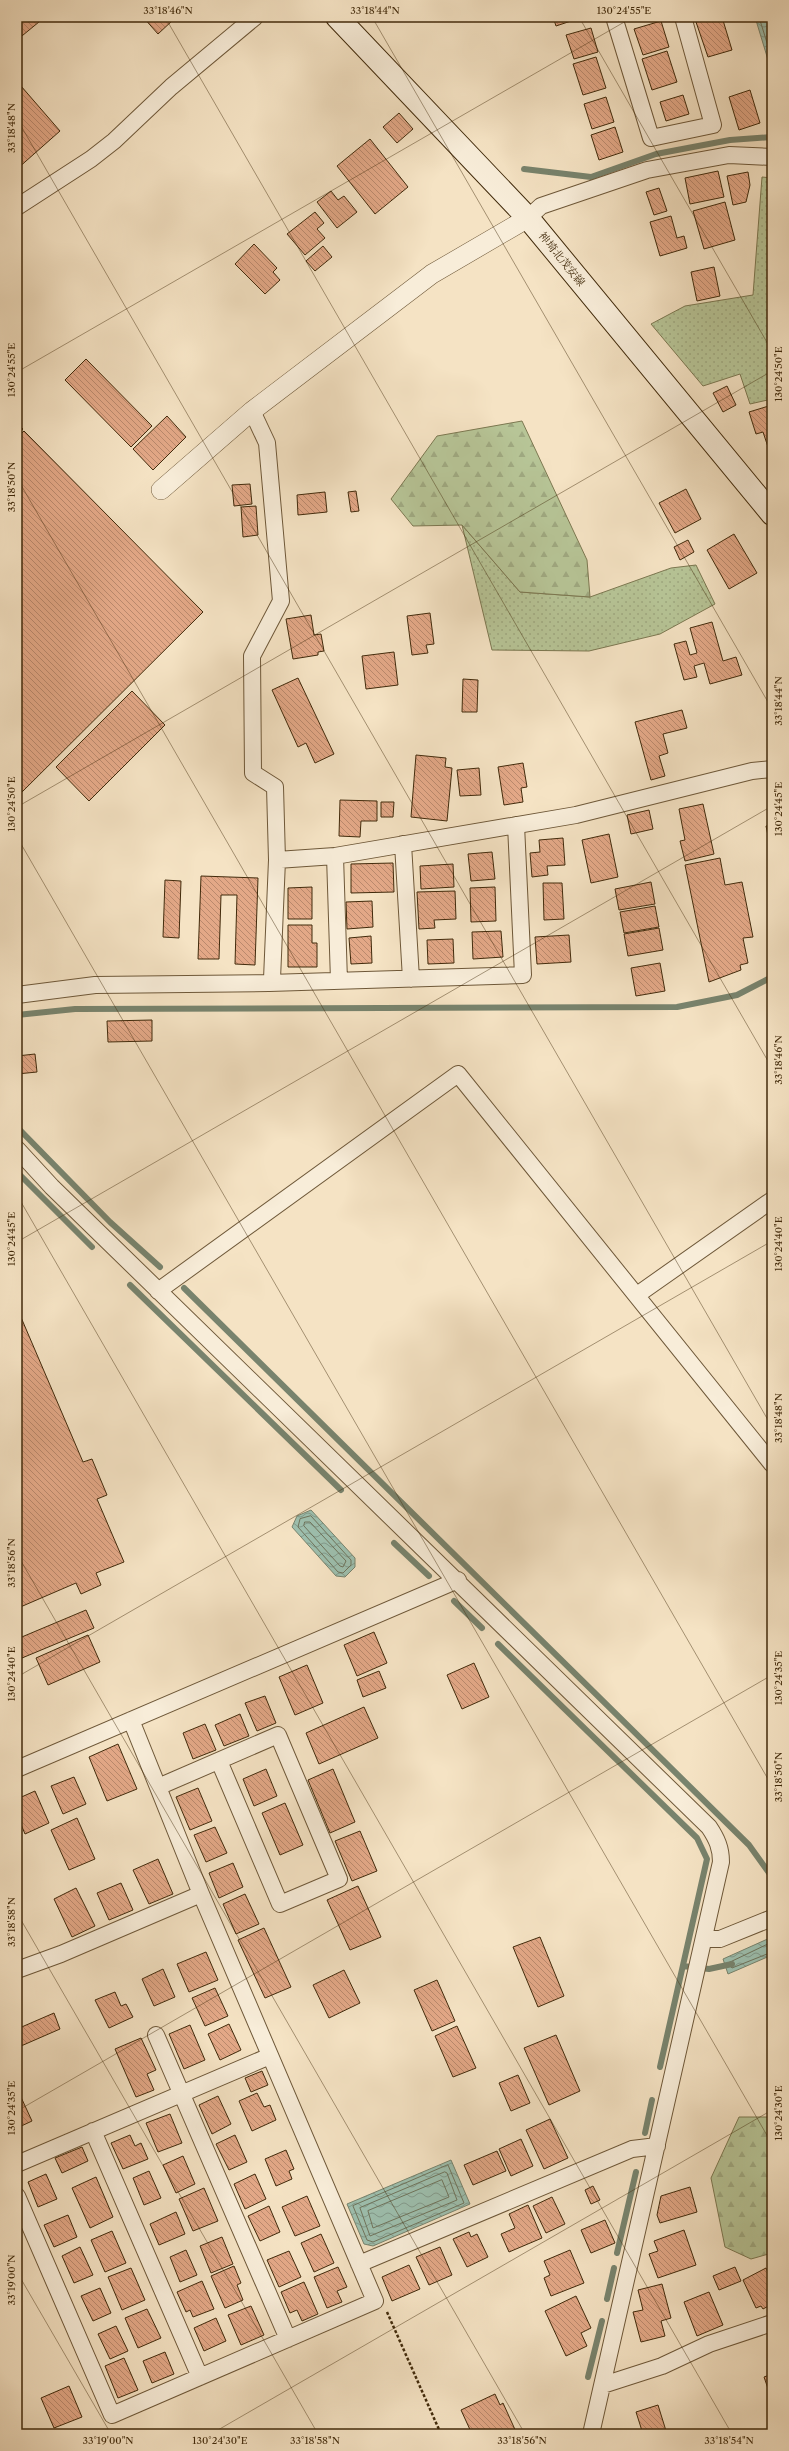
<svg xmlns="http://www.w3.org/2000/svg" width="789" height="2451" font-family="'Libre Caslon Text','Noto Serif JP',serif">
<defs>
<pattern id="grass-dots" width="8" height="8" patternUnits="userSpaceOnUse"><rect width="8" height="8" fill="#b7c597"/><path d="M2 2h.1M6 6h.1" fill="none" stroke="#9fa981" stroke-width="1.8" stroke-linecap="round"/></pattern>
<pattern id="forest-firs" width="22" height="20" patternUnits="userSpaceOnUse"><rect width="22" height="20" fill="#b7c597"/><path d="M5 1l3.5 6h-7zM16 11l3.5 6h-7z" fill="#9fa981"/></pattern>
<pattern id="water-waves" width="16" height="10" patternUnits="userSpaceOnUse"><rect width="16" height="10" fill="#9dbfae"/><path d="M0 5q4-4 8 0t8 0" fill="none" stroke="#829b8c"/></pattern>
<pattern id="building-back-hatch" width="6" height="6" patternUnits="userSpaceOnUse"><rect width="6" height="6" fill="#e3a887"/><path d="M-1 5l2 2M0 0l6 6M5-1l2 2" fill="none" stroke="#ba896d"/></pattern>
</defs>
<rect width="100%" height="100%" fill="#f5e3c4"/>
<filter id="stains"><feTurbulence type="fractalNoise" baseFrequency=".005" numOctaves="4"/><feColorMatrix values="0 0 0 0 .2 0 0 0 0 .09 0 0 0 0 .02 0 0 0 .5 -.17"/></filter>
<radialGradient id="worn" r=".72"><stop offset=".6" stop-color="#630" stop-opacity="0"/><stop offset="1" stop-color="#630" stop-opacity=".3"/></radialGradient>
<path fill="url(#grass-dots)" stroke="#7c7851" d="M762,177L772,178V399L750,404L740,374L703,386L651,324L685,306L753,295Z
M462,525L520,592L590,597L671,568L696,565L715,604L660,634L589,651L492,650Z"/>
<path fill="url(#forest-firs)" stroke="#7c7851" d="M522,421L587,560L590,597L520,592L462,525L413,526L391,499L437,436Z
M739,2117H772V2253L751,2259L725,2247L711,2178Z"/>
<path fill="url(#water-waves)" stroke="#78836d" d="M755,17H772V73Z
M311,1510L355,1558V1567L345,1577L336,1576L292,1527L297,1516Z
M772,1937V1955L728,1974L723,1959Z
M451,2160L470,2204L373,2246L364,2244L347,2204Z"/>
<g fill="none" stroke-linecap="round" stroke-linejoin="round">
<path stroke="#6f745c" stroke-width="1" d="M759,17L772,59
M311,1516L351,1560V1565L343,1573L338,1572L298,1527L300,1519Z
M305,1522H310L346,1561L343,1567L340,1566L304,1526Z
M772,1942L728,1963L732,1968L772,1952
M448,2165L464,2203L373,2242L367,2240L353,2206Z
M445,2172L447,2173L457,2200L370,2236L360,2208Z
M442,2180L449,2197L373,2228L368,2211Z"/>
<path stroke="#78836d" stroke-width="6" d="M524,169L591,177L656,154L730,140L772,137
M17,1015L75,1009L677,1007L737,995L772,977
M17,1127L110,1222L160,1267
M17,1172L92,1247
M130,1285L341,1490
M184,1288L749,1845L772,1877
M394,1543L429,1576
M454,1601L482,1628
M498,1644L697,1838L707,1859L660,2067
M683,1966L709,1969L732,1964
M645,2133L652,2100
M617,2253L636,2172
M607,2299L614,2268
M588,2377L602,2321"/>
</g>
<path fill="url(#building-back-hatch)" stroke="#412a0b" d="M17,17H45L17,40Z
M143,17H170L173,20L158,34Z
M553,17H576L577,19L556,26Z
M710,17H722L732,50L708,57L696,22Z
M661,21L669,47L643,55L634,29Z
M591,28L598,52L574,59L566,35Z
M667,51L677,82L652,90L642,59Z
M596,57L606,88L583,95L573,64Z
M21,86L60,131L17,169V89Z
M750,90L760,123L739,130L729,97Z
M683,95L689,114L666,121L660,102Z
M606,97L614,122L592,129L584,104Z
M399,113L413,129L397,143L383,127Z
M615,127L623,152L599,160L591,135Z
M370,139L408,187L375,214L337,166Z
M718,171L724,197L690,204L685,178Z
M748,172L750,185L746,202L733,205L727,176Z
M659,188L667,211L654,215L646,192Z
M331,191L338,200L344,196L357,212L337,228L317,202Z
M725,202L735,240L704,249L693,211Z
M315,212L324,223L317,229L325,238L305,255L287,234Z
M671,216L677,238L684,236L687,248L660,256L650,222Z
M254,244L277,268L273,272L280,280L265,294L235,264Z
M323,246L332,257L315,271L306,261Z
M714,267L720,296L697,301L691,272Z
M86,359L152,426L131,447L65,380Z
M727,386L736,405L723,412L713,393Z
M772,405V459L763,432L756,434L749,412Z
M167,416L186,437L153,470L133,449Z
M17,423L23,429L17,435Z
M24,431L203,612L17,797V438Z
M250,484L252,504L234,506L232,485Z
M686,489L701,519L675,533L659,503Z
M356,491L359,511L351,512L348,492Z
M325,492L327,512L298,515L297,495Z
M256,506L258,535L243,537L241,507Z
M734,534L757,573L729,589L707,550Z
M688,540L694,552L680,560L674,547Z
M430,613L434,644L426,645L428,653L412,655L407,616Z
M311,615L314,635L321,634L324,651L318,652V655L293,659L286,619Z
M712,622L723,661L736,657L742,675L710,684L704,663L694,666L697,677L684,680L674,644L686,641L690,655L697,653L690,628Z
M394,652L398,685L366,689L362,656Z
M298,678L334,754L315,763L306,743L298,747L272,690Z
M463,679L478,680L477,712H462Z
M132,691L165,725L89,801L56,767Z
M682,710L687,728L663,734L668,753L659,756L665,776L651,780L635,722Z
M416,755L446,758L445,767L452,768L447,821L411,817Z
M523,763L527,787L521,788L523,802L504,805L498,767Z
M479,768L481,795L460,796L457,770Z
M340,800L377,801V821H361L360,837L339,836Z
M381,802H394L393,817H381Z
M703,804L714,854L685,861L680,841L685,840L679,809Z
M649,810L653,829L631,834L627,815Z
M772,825V855L766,826Z
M609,834L618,877L591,883L582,840Z
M563,838L565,865L547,866L548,875L532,877L530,853L540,852L539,840Z
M492,852L495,879L471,881L468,854Z
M720,858L725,885L742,882L753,937L743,938L748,963L740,965L741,970L709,982L685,865Z
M393,863L394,892L351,893V864Z
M453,864L454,887L421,889L420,866Z
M201,876L258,878L255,965L235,964L237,895H221L219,959H198Z
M165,880L181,881L179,938L163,937Z
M651,882L655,904L619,910L615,889Z
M543,883H562L564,919L544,920Z
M312,887V919H288V888Z
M495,887L496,921L471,922L470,888Z
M455,891L456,919L434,920L435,928L419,929L417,892Z
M372,901L373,927L347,929L346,902Z
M655,906L659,927L624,933L620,912Z
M288,925H312V943H317V967H288Z
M659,928L663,950L628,956L624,934Z
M501,931L503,957L473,959L472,932Z
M569,935L571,962L537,964L535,937Z
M371,936L372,963L351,964L349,938Z
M453,939L454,963L428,964L427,940Z
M660,963L665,991L636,996L631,968Z
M152,1020V1041L108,1042L107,1021Z
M35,1054L37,1072L17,1074V1056Z
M17,1308L83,1462L92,1459L107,1495L97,1499L124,1562L96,1573L101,1585L81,1594L76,1583L18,1608Z
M86,1610L94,1628L22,1658L17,1646V1639Z
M374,1632L387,1663L357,1676L344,1645Z
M88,1635L100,1662L48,1685L36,1658Z
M474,1663L489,1697L462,1709L447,1675Z
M307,1665L323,1703L295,1715L279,1677Z
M379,1671L386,1688L363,1697L357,1680Z
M265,1696L276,1723L257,1731L245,1703Z
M364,1707L378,1738L319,1764L306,1733Z
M240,1714L249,1736L224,1746L215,1725Z
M205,1724L216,1750L193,1759L183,1733Z
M118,1744L137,1789L107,1801L89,1757Z
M266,1769L277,1796L254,1806L243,1779Z
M333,1769L355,1822L330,1833L308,1780Z
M74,1777L86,1804L63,1814L51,1786Z
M198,1788L212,1821L190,1830L176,1797Z
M35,1791L49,1823L25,1834L17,1815V1799Z
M285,1803L303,1845L280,1855L262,1813Z
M77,1818L95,1859L69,1870L51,1830Z
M215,1827L227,1853L206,1862L194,1835Z
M360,1831L377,1871L352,1881L335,1841Z
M158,1859L173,1894L149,1904L133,1870Z
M233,1863L243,1887L219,1898L209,1873Z
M121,1883L133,1910L109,1920L97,1893Z
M358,1886L381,1937L350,1950L327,1900Z
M76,1888L95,1926L72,1937L54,1899Z
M245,1894L259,1924L236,1934L223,1904Z
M264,1928L291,1987L265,1998L238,1940Z
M540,1937L564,1996L538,2007L513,1947Z
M206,1952L218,1980L189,1992L177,1964Z
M163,1969L175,1997L154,2006L142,1979Z
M344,1970L360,2003L329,2018L313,1985Z
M437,1980L455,2021L432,2031L414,1990Z
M215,1988L228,2016L205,2026L192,1998Z
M115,1992L121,2006L126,2004L133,2017L109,2028L95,2000Z
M54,2013L60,2029L21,2046L17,2037V2029Z
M229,2024L241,2050L220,2060L208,2034Z
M190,2025L205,2060L184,2069L169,2034Z
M457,2026L476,2068L453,2077L435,2036Z
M556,2035L580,2091L549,2105L524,2048Z
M141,2038L156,2070L147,2074L154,2090L136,2097L115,2049Z
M262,2071L268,2085L251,2092L245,2078Z
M518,2075L530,2103L511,2111L499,2083Z
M257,2093L264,2107L270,2105L276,2120L252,2131L239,2101Z
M20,2095L32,2121L17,2128V2097Z
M218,2096L231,2124L212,2134L199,2105Z
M170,2114L182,2143L158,2152L146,2123Z
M550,2119L568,2158L544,2169L526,2130Z
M130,2135L135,2146L141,2143L148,2159L123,2169L111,2143Z
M235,2135L247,2162L229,2170L216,2144Z
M521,2139L533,2166L511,2176L499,2149Z
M82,2147L88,2161L62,2173L55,2158Z
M286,2150L294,2169L289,2171L292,2179L276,2186L265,2159Z
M497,2151L506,2171L473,2185L464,2165Z
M183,2156L195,2184L176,2193L163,2165Z
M149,2171L161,2198L144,2205L133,2178Z
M46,2174L57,2199L38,2207L28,2182Z
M255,2174L266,2199L245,2209L234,2184Z
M96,2177L113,2217L90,2228L72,2188Z
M593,2186L600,2200L591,2204L585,2190Z
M690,2187L697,2212L660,2223L657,2215L661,2196Z
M204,2188L218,2221L193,2231L179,2199Z
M307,2196L320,2226L295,2236L282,2207Z
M552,2197L565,2224L546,2233L533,2206Z
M528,2205L542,2238L509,2252L501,2234L515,2228L509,2214Z
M269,2206L280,2232L260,2241L248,2216Z
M176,2212L185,2234L159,2245L150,2224Z
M68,2215L77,2237L54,2247L44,2225Z
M605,2220L615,2243L591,2253L581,2230Z
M684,2230L696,2265L658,2278L649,2254L658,2251L654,2241Z
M112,2231L126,2263L105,2272L91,2240Z
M469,2232L471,2237L477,2234L488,2257L467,2267L453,2239Z
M321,2234L334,2263L314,2272L301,2243Z
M222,2237L233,2264L211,2273L200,2246Z
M80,2247L93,2275L74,2283L62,2256Z
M440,2247L452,2275L429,2285L416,2257Z
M186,2250L197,2275L180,2282L170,2257Z
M570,2250L584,2283L551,2296L544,2278L550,2275L544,2261Z
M289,2251L301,2277L279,2287L267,2260Z
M409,2265L420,2289L392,2301L382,2277Z
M234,2266L241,2283L237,2285L243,2300L225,2308L211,2276Z
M338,2267L347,2287L337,2291L342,2302L327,2308L314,2277Z
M735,2267L741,2281L719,2290L713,2276Z
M131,2268L145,2300L122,2310L108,2277Z
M766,2268L772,2281V2304L763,2309L761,2306L756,2308L743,2280Z
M202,2281L214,2309L193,2317L190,2310L186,2312L177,2292Z
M304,2282L318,2314L302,2321L297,2310L290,2313L281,2292Z
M662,2284L671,2318L661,2321L665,2336L641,2342L633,2312L643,2310L638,2290Z
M100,2288L111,2313L93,2321L81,2296Z
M709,2292L723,2325L697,2336L684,2302Z
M576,2296L591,2328L581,2333L587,2346L566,2356L545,2311Z
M251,2306L264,2335L241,2345L228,2315Z
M147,2309L161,2338L138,2348L125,2318Z
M216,2318L226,2341L204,2351L194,2328Z
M116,2326L128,2351L110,2359L98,2334Z
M165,2352L174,2374L152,2383L143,2361Z
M124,2358L138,2390L118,2398L105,2366Z
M772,2374V2400L764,2377Z
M69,2386L82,2417L54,2428L41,2398Z
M495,2394L500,2405L503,2403L517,2434H472L461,2410Z
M658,2405L667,2434H643L636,2412Z"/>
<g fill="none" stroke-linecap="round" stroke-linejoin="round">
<g stroke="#6e5839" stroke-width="18">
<path id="minor" d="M614,17L651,138L713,125L683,17
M17,207L91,159L114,141L171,87L255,17
M528,218L541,206L647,170L729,155L772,157
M252,411L267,443L281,601L252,656L253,773L275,787L277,860L335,856L576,815L752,771L772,769
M403,844L411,979
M335,856L339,981
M269,983L523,975L516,825
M17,995L95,985L269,983L272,979L277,860
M17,1149L52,1187L709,1827C717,1839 721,1848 721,1862L591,2434
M158,1291L458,1074L772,1464
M637,1295L772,1200
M17,1769L458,1580
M158,1787L278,1735L339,1879L280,1904L219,1761
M704,1939H720L772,1918
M17,1970L61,1954L201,1894
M156,2035L288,2339
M93,2131L200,2377
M17,2164L270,2056
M17,2196L112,2415L375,2301L201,1894L131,1720
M359,2264L632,2149L657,2146
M603,2385L662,2366L709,2344L772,2323"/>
</g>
<g stroke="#6e5839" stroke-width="20">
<path id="tertiary" d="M161,490L252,411L432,274L528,218"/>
</g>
<g stroke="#412a0b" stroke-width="24">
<path id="secondary" d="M337,17L528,218L772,514"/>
</g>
<path stroke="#412a0b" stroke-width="2.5" stroke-dasharray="3 2" stroke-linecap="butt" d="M387,2312L441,2434"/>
<use href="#minor" stroke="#f8edd9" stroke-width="16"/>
<use href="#tertiary" stroke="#f8edd9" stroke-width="19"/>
<use href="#secondary" stroke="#f8edd9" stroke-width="22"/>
</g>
<path fill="none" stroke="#412a0b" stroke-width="1" stroke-opacity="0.45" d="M165,17L772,1068M372,17L772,709M579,17L772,351M17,119L772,1427M17,372L633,17M17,478L772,1786M17,807L772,371M17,837L772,2144M17,1195L732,2434M17,1242L772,806M17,1554L525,2434M17,1677L772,1241M17,1913L318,2434M17,2111L772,1675M17,2272L111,2434M211,2434L772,2110"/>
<g text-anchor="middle" stroke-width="4" stroke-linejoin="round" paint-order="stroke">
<g font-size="11" fill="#412a0b" stroke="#f8edd9">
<text transform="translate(562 259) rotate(51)" y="4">神埼北茂安線</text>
</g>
</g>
<rect width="789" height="2451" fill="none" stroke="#f5e3c4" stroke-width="44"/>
<rect x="22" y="22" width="745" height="2407" fill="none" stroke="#412a0b" stroke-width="1.5"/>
<g font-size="10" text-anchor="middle" fill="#412a0b">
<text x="168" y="14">33°18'46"N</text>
<text x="375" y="14">33°18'44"N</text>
<text x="624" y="14">130°24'55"E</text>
<text transform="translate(11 128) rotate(-90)" y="4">33°18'48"N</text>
<text transform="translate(11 370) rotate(-90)" y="4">130°24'55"E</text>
<text transform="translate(778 374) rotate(-90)" y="4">130°24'50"E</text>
<text transform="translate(11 487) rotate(-90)" y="4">33°18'50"N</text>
<text transform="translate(778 701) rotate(-90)" y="4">33°18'44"N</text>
<text transform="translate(11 804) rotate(-90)" y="4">130°24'50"E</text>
<text transform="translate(778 809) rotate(-90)" y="4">130°24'45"E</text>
<text transform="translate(778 1060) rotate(-90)" y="4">33°18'46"N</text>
<text transform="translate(11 1239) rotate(-90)" y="4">130°24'45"E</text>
<text transform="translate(778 1244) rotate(-90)" y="4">130°24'40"E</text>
<text transform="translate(778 1418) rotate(-90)" y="4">33°18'48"N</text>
<text transform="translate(11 1563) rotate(-90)" y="4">33°18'56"N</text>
<text transform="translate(11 1674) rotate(-90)" y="4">130°24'40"E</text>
<text transform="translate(778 1678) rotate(-90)" y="4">130°24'35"E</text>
<text transform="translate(778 1777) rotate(-90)" y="4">33°18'50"N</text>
<text transform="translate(11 1922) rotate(-90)" y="4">33°18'58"N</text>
<text transform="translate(11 2108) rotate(-90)" y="4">130°24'35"E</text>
<text transform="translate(778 2113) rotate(-90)" y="4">130°24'30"E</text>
<text transform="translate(11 2280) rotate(-90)" y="4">33°19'00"N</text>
<text x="108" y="2444">33°19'00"N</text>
<text x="220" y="2444">130°24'30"E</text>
<text x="315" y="2444">33°18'58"N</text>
<text x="522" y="2444">33°18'56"N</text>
<text x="729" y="2444">33°18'54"N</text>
</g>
<rect width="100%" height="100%" filter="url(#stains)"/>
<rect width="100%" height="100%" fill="url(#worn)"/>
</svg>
